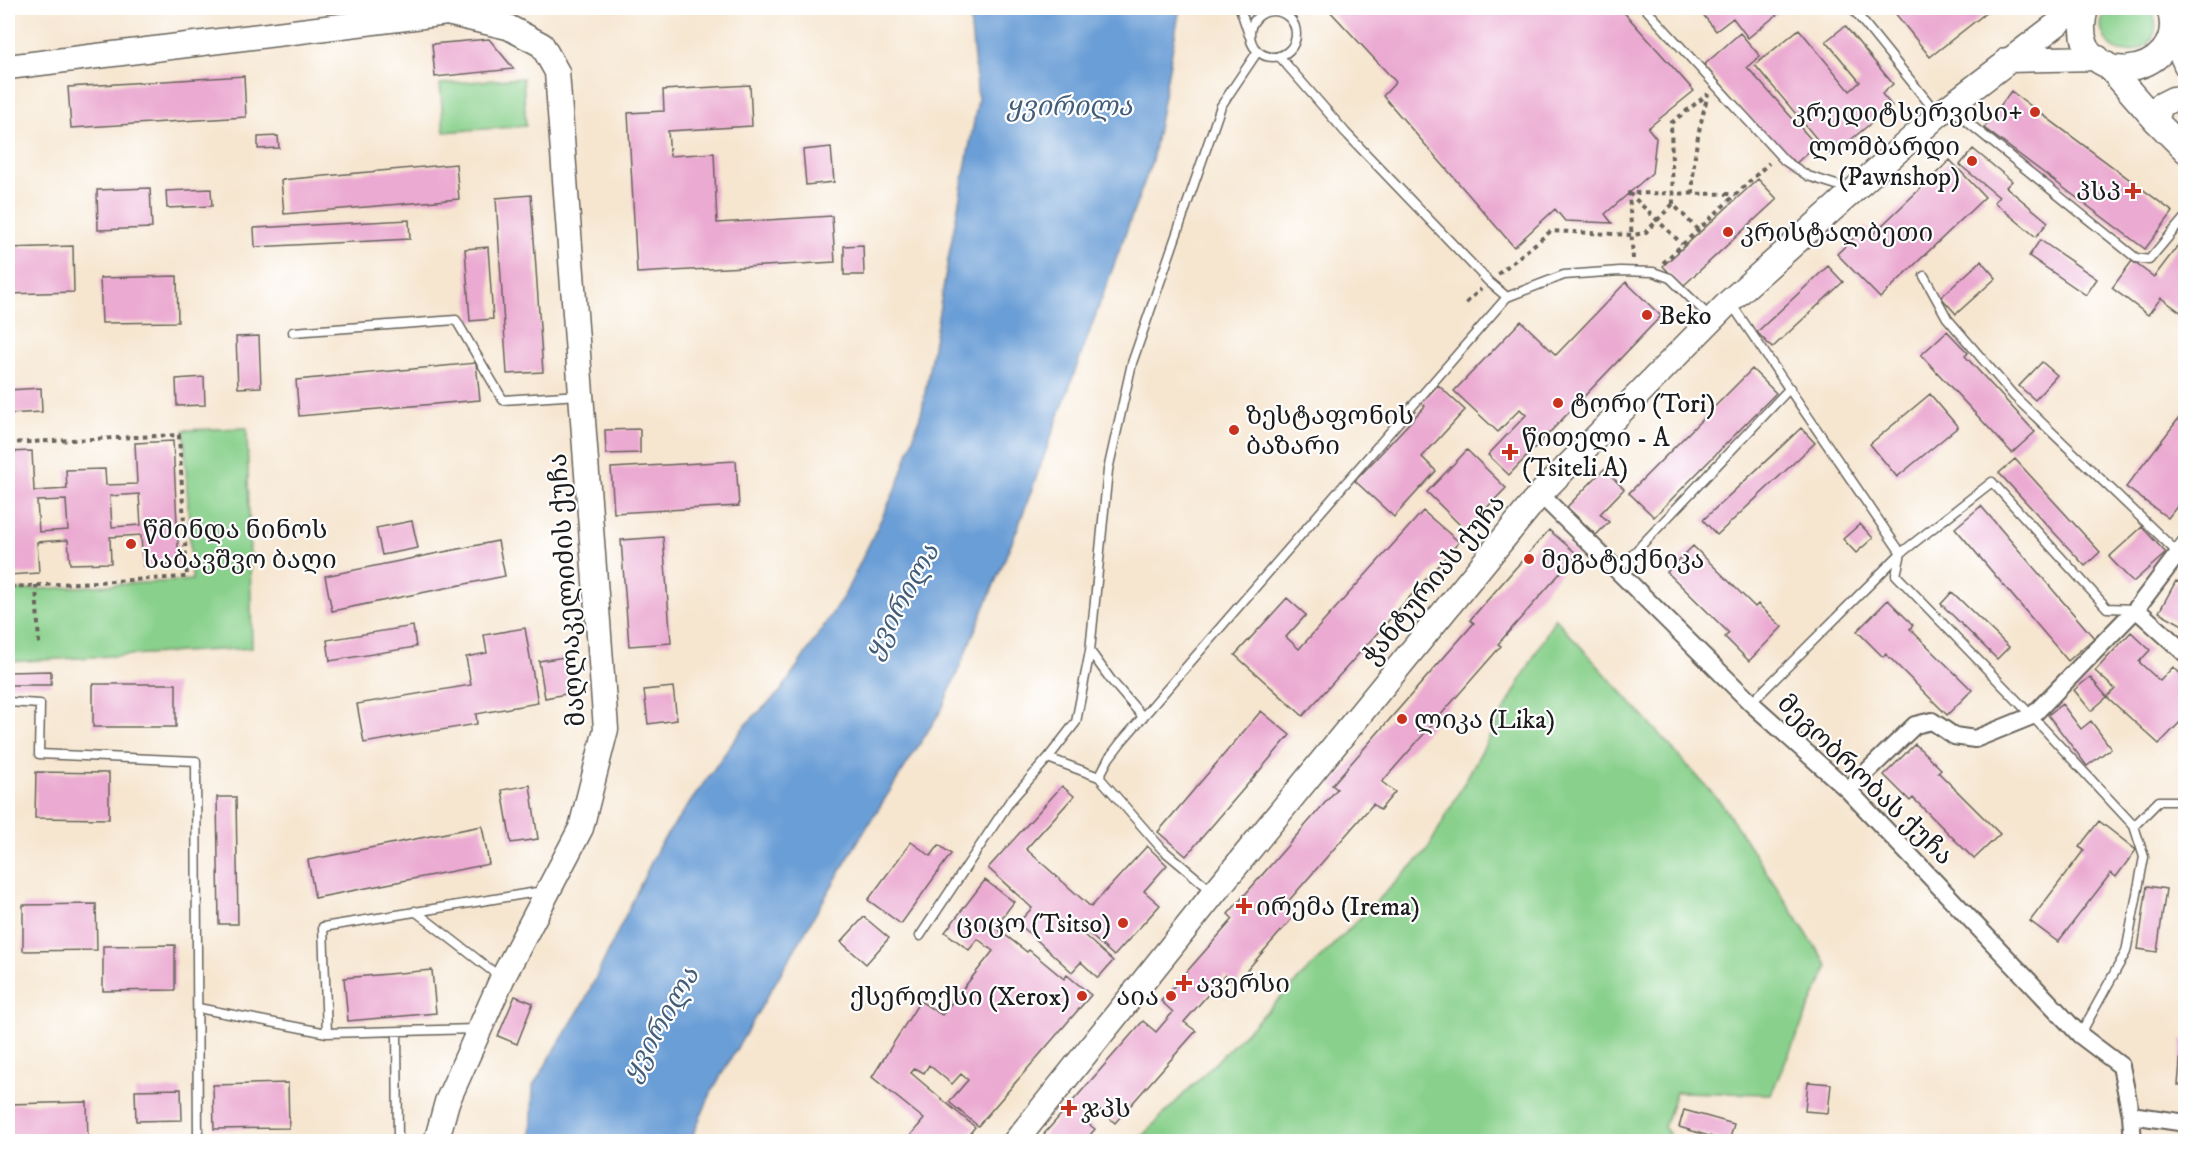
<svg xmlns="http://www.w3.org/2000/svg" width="2193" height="1149" font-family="'IM FELL DW Pica','Noto Serif Georgian',serif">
<rect width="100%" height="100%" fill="#fff"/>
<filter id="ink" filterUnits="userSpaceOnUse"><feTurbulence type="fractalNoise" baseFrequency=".0167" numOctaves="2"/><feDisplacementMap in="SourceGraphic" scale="12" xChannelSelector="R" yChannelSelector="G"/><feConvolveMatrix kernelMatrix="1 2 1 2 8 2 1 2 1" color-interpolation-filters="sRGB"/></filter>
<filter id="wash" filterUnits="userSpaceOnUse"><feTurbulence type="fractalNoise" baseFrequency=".008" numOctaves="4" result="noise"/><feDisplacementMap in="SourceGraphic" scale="24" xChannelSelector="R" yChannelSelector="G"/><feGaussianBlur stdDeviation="1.35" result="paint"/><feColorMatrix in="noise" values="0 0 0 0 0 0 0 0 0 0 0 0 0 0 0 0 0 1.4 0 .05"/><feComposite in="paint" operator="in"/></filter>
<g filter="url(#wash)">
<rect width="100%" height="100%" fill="#f6e6d0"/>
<path fill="#88d08b" stroke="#527654" stroke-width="1.5" d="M2107,8H2149C2175,43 2117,72 2103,34C2099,25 2102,16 2107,8Z
M523,78L526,126L444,132L440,84Z
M247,428L252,648L8,662V591L192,580L184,430Z
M1555,618L1722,804L1828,966L1771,1094L1676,1092L1664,1127L1674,1141H1137L1426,852Z"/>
<path fill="#6a9ed6" stroke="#435d79" stroke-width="1.5" d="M969,8H1180L1152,161L1017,530L942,709L858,841L712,1091L690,1141H531L533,1086L584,1002L659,846L746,724L781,691L845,594L899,482L922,410L948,260L978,100Z"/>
<g id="blocks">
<path fill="#ebaad1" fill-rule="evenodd" d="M1327,8H1620L1694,91L1648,128L1656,138L1652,173L1605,214L1612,223L1565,221L1555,209L1514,247L1383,96L1396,82Z
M1715,8H1774L1779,13L1748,38L1733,18L1716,31L1704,16Z
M1891,8H1992L1930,57Z
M1845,26L1893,84L1882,94L1892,106L1831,156L1755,65L1799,29L1850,91L1860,82L1826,41Z
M1740,33L1760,56L1747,67L1816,145L1793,166L1704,65Z
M489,39L514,69L435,77L432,44Z
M244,76L246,117L71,128L68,87Z
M750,85L752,126L668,131L670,156L714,153L717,223L832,216L835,262L637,273L628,113L664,111L663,90Z
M2011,91L2173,212L2145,249L1984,128Z
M278,136L279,148L258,149V137Z
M831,147L834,182L806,185L803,150Z
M1973,149L2012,181L2006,187L2048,222L2036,237L1994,202L1999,197L1960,165Z
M1950,160L1985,197L1880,298L1837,254L1865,227L1873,234Z
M456,164L459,199L284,214L281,180Z
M1758,179L1777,199L1682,287L1663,266Z
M150,188L152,228L98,230L97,190Z
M211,189L212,206L167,208L166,191Z
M531,195L543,372L507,374L496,198Z
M409,220L410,239L255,247L254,228Z
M2186,235V316L2161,298L2148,315L2112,288L2132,261L2154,277Z
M2040,240L2097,279L2086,295L2029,256Z
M863,245L864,275H844V246Z
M73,246L74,292L8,294V248Z
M488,247L493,319L470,321L465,249Z
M1981,261L1996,278L1956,314L1941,297Z
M1828,266L1843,282L1772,348L1757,332Z
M177,276L178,322L102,323L100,278Z
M1626,282L1661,316L1509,475L1488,455L1526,415L1520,409L1498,432L1454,391L1521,321L1556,355Z
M1947,331L1968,353L1965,356L2035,432L2012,453L1921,355Z
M259,336L261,387L238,388L236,337Z
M2042,362L2057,375L2035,400L2019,386Z
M476,363L480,400L299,416L296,380Z
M1752,369L1776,393L1654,517L1629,493Z
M204,377L205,405L177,406L176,379Z
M1438,385L1465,410L1422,457L1436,471L1394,517L1355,481L1425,406L1421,403Z
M41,388L42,412L8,414V390Z
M1930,394L1958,427L1897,477L1870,444Z
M2186,409V495L2168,518L2126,487Z
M1801,428L1815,443L1717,535L1703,520Z
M640,429V453L606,454L605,430Z
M173,441L179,565L143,566L141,535L110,537L111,563L70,564L68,540L37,542L39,573L8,575V452L32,451L34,491L67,489L66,470L105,469L106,485L137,484L135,443ZM139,494L141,525L112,527L110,496ZM66,500L68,530L39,532L37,501Z
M1467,450L1506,488L1465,530L1427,492Z
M2015,459L2100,552L2085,566L1999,473Z
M736,461L739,506L614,513L611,468Z
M1604,469L1624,489L1600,514L1609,522L1596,535L1567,507Z
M1981,506L2094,638L2068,661L1955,528Z
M1423,511L1459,542L1303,716L1235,655L1287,598L1306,615L1286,637L1299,649Z
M412,521L418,548L382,555L376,528Z
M1860,524L1873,538L1856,553L1843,539Z
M2142,527L2166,553L2133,582L2109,557Z
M1549,530L1577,554L1498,644L1501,646L1382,782L1395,792L1380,810L1373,804L1285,905L1295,915L1235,984L1225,975L1184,1022L1196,1031L1115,1123L1099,1109L1087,1123L1095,1129L1084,1142H1052L1044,1134L1143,1021L1156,1032L1173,1012L1161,1001L1233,919L1228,914L1337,789L1332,785L1474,623L1470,620Z
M663,537L671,643L629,646L621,540Z
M498,541L505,576L332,611L325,576Z
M1693,546L1755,607L1758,604L1782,627L1749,661L1725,637L1729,633L1667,572Z
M2176,581L2186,586V627L2159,612Z
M1952,592L2009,647L1997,659L1941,604Z
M1888,600L1913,625L1910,629L1972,690L1947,715L1886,654L1883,657L1857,631Z
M413,626L416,647L330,661L327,640Z
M525,628L538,703L476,714L477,724L364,743L357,704L471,685L466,657L487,653L484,635Z
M2131,632L2150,650L2139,662L2160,681L2173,667L2186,679V716L2159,744L2107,697L2115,689L2095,671Z
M565,657L571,693L545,698L539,661Z
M51,671V685H8V672Z
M2090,677L2107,697L2091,711L2074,690Z
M93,684H176V727H93Z
M673,687L677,720L648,724L644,690Z
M2062,704L2081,729L2091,721L2111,748L2087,766L2048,715Z
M1261,711L1290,735L1186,856L1158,832Z
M1915,744L1941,769L1938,772L2000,834L1974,859L1913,798L1910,801L1884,775Z
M36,772L109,773V819L35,818Z
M530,785L538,839L511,843L502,790Z
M1062,786L1074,796L1026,849L1091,907L1147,846L1167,865L1144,891L1160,905L1114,956L1077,923L1074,926L1113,961L1098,978L1081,962L1072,972L1018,923L1032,908L988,868Z
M217,797H236L238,924H219Z
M2099,821L2136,850L2116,877L2111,873L2058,942L2030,921L2084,850L2079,847Z
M482,826L489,864L315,898L308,860Z
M911,842L931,856L939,845L951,854L901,924L868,900Z
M985,880L1014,902L995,927L1027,952L1029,950L1064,979L1067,975L1091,995L978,1126L949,1102L968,1080L961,1074L952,1084L929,1065L924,1073L915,1068L911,1073L975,1127L963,1142H905L924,1119L872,1077L920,1001L942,1015L993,951L978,939L969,950L945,932Z
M2147,886L2166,889L2157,952L2138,949Z
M96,904L97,950L23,951V905Z
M864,917L889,938L866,964L841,942Z
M175,945V990L103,991V946Z
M432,970L436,1013L348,1021L344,978Z
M515,996L533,1003L517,1044L498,1036Z
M2182,1039H2186V1085H2178Z
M1808,1082L1831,1084L1828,1113L1805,1111Z
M288,1083L289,1128L214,1129L213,1085Z
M181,1089L182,1120L136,1121L135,1090Z
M87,1102L88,1142H8V1104Z
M1684,1110L1734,1124L1729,1142L1679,1127Z"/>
</g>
</g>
<g filter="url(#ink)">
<use href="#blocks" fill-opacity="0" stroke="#68635b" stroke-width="1.5"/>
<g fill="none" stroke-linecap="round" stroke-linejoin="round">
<g stroke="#68635b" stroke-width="11">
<path id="lane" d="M1240,8L1249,35
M1645,8L1785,161L1808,176L1849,189
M1852,8L1936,112
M1250 34a23 23 0 1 1 46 0a23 23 0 1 1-46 0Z
M1279,56L1346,133L1489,282L1507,297
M1950,108L2136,258L2149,260L2186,216
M1924,276L1947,318L2014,396L2178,553
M1730,302L1901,553L1896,575L2032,716L2134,826
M293,332L456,320L503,400L579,395
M1617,571L1790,388
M8,702L40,704L39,754L196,761L198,1142
M1751,703L1901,553L1992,482L2107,608L2134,609
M1143,717L1111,680L1090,651L1108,470L1132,363L1221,106L1258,51
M1048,758L1076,722L1090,651
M1212,891L1162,849L1099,777L1109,758L1122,741L1507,297L1564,275L1620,271L1653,272L1670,278L1710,317
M415,911L500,977
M920,936L1010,801L1048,758L1099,777
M198,1008L327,1033L476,1029
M327,1033L323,927L543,891
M397,1033L398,1141
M2080,1035L2126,952L2144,857L2134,826L2159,801H2186
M321,1142L401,1141"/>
</g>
<g stroke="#68635b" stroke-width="20">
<path id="street" d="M1540,494L1751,703L1848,790L2080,1035L2121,1066L2131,1115L2133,1142
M2136,609L2186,654
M1848,790L1915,725L1932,721L1954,736L1975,739L2032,716L2136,609L2186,543
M2131,1115L2186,1123"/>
</g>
<g stroke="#68635b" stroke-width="27">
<path id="secondary" d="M2086,8C2062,96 2193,81 2169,8
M2172,34L2186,65
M2007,60L2098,58
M2106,64L2156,121L2186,151
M8,67L447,13L508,27L542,45L557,72L606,729L581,828L502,979L447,1102L436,1142
M2156,121L2161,105L2173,99L2186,98
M1015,1142L1214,893L1540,494L1730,301L1938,115L2078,8"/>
</g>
<path stroke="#68635b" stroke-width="4" stroke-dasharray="4.5 4.5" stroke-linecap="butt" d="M1629,193L1682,244
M1693,194C1692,159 1699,128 1708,94
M1698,230L1673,204L1671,123L1708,94
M1633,259L1629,193L1736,194
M1663,263L1769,163
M1498,274L1551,231L1632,235L1645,233L1673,204
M1466,303L1481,289
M8,443L179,435L187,577L8,587
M36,585L39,644"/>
<use href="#lane" stroke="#fff" stroke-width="8"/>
<use href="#street" stroke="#fff" stroke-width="16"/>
<use href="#secondary" stroke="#fff" stroke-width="24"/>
</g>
</g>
<g fill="#c8321e" stroke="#fff" stroke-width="2">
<circle cx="2035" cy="112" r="6"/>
<circle cx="1972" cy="161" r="6"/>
<path d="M2130 182h6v6h6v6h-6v6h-6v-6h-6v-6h6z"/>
<circle cx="1728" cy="232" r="6"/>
<circle cx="1647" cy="315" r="6"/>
<circle cx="1558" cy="403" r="6"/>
<circle cx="1234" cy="430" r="6"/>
<path d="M1507 443h6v6h6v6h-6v6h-6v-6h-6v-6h6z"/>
<circle cx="131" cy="544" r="6"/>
<circle cx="1529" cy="559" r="6"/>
<circle cx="1402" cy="719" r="6"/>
<path d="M1241 897h6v6h6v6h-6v6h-6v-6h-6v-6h6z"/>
<circle cx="1123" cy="923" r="6"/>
<path d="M1181 974h6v6h6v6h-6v6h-6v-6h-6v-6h6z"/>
<circle cx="1082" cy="996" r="6"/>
<circle cx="1171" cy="996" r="6"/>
<path d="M1066 1099h6v6h6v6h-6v6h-6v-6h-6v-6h6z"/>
</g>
<g text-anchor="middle" stroke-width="4.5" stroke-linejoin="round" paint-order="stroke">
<g font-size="26" fill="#1c1c1c" stroke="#fff" text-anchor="start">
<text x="2023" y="121" text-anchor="end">კრედიტსერვისი+</text>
<text x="1960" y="155" text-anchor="end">ლომბარდი<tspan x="1960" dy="30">(Pawnshop)</tspan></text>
<text x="2121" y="200" text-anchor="end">პსპ</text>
<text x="1740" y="241">კრისტალბეთი</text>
<text x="1659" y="324">Beko</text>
<text x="1570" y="412">ტორი (Tori)</text>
<text x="1246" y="424">ზესტაფონის<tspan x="1246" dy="30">ბაზარი</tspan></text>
<text x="1522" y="446">წითელი - A<tspan x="1522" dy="30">(Tsiteli A)</tspan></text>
<text x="143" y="538">წმინდა ნინოს<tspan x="143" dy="30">საბავშვო ბაღი</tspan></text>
<text x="1541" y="568">მეგატექნიკა</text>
<text x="1414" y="728">ლიკა (Lika)</text>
<text x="1256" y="915">ირემა (Irema)</text>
<text x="1111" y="932" text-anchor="end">ციცო (Tsitso)</text>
<text x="1196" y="992">ავერსი</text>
<text x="1070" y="1005" text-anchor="end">ქსეროქსი (Xerox)</text>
<text x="1159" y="1005" text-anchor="end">აია</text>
<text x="1081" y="1117">ჯპს</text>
</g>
<g font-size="26" fill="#1c1c1c" stroke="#fff">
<text transform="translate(1433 579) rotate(-51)" y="9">ჭანტურიას ქუჩა</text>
<text transform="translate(566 590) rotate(-94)" y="9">მაღლაკელიძის ქუჩა</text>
<text transform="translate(1866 779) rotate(44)" y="9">მეგობრობას ქუჩა</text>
</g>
<g font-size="27" font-style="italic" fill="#435d79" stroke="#fff">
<text x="1069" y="115">ყვირილა</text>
<text transform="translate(901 601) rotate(-61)" y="9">ყვირილა</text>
<text transform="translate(660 1024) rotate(-60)" y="9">ყვირილა</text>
</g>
</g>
<rect width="2193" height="1149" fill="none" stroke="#fff" stroke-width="30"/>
</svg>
